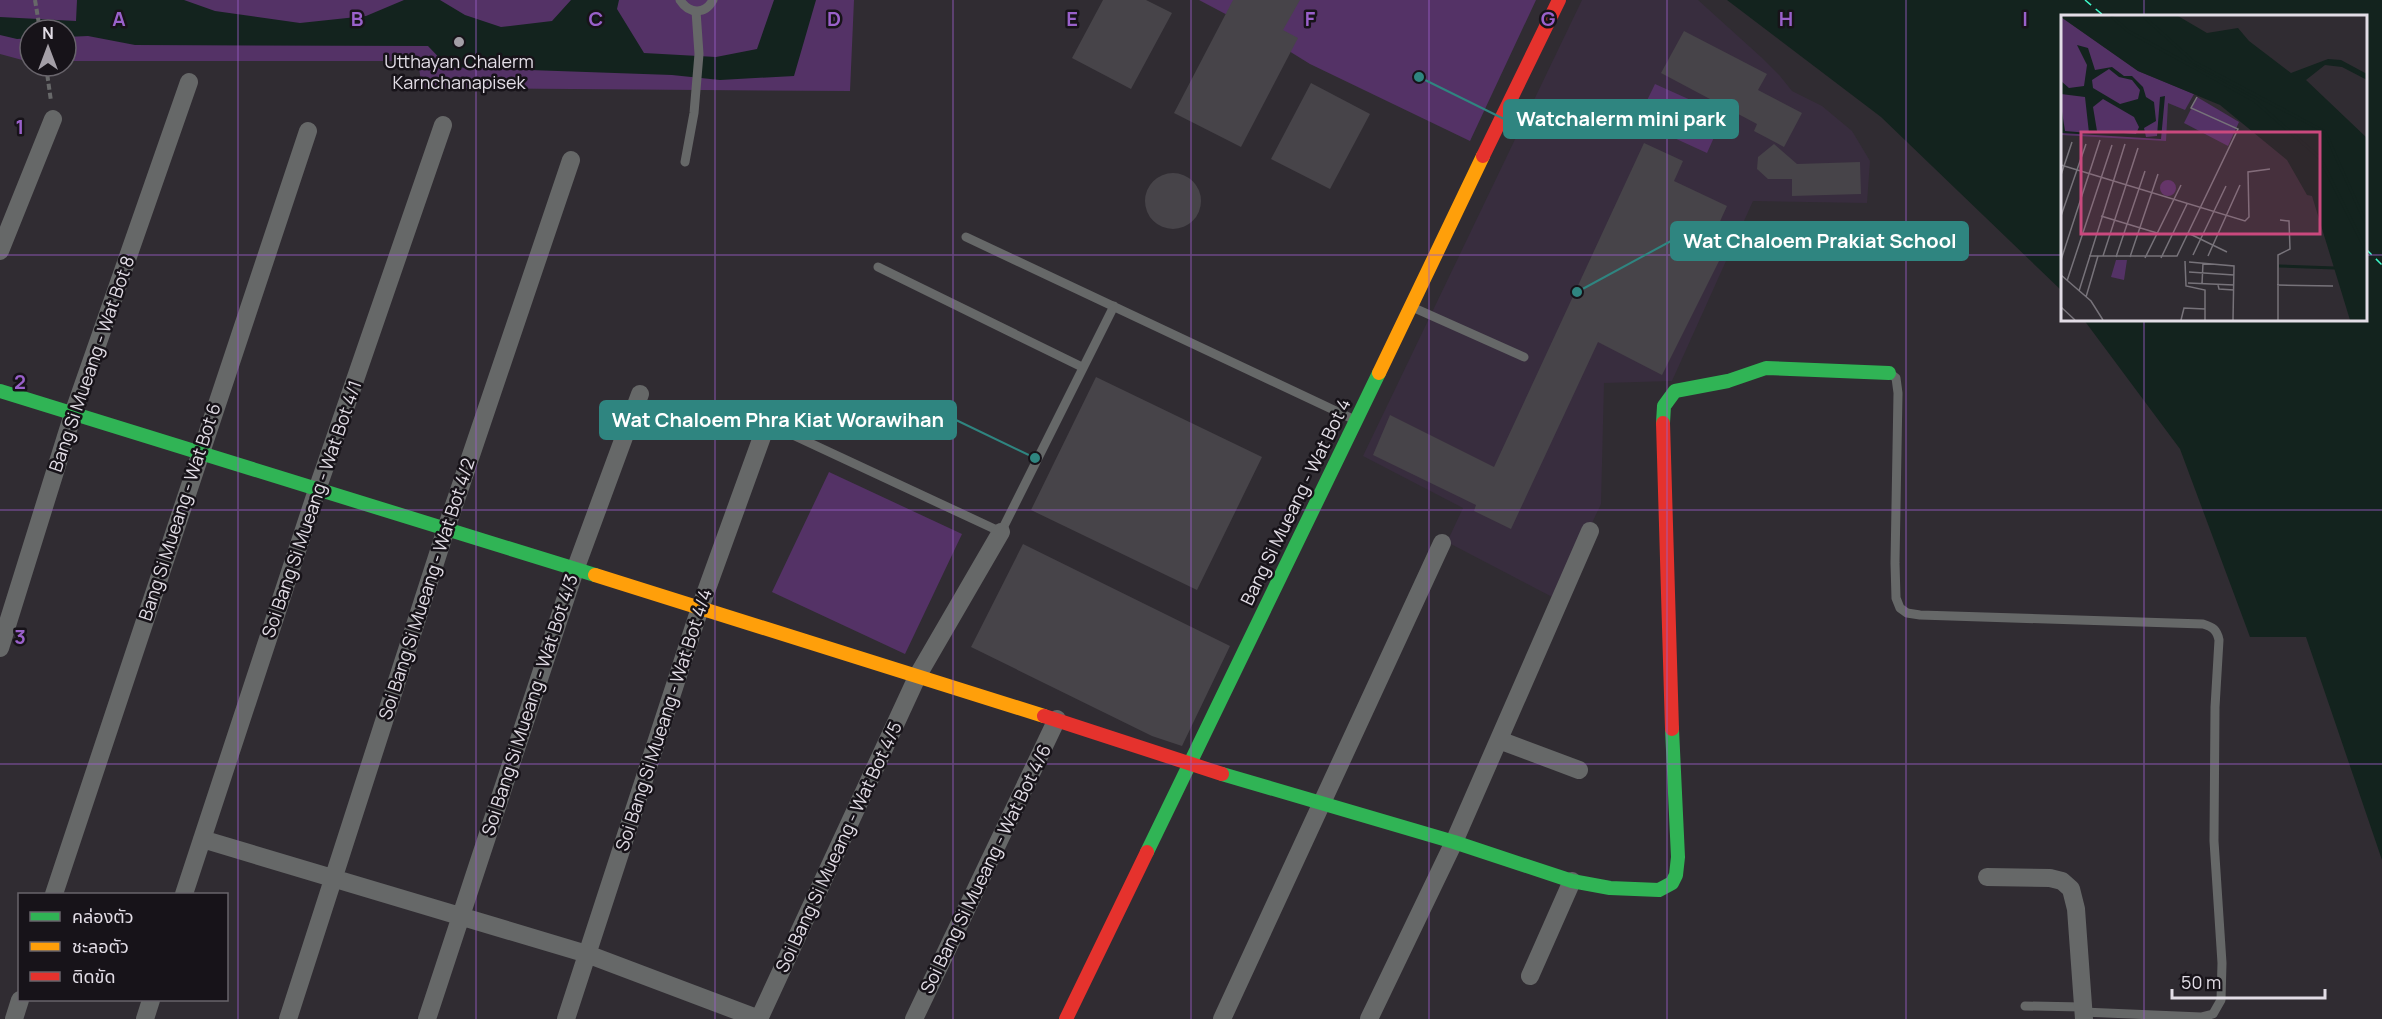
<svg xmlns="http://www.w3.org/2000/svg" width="2382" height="1019" font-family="Manrope,'Noto Sans Thai',sans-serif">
<rect width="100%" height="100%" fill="#302c32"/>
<path fill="#382d3e" d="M1582,0H1698L1761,57L1780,76L1792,91L1822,106L1852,131L1870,161L1867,203L1753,201L1672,381L1604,383L1601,504L1556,599L1447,542L1463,508L1363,456Z"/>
<path fill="#543266" d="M0,0H854L850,91L422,88L418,61H66V30H30V61H26L0,54Z
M1199,0H1536L1470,141L1310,64L1252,28Z
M1655,84L1724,115L1707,153L1637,121Z
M829,472L962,534L905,654L772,592Z"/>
<path fill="#13231e" d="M77,0H184L215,11L300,23L366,16L404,0H440L465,15L501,27L552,21L571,0H619L617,9L644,53L716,57L757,49L774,0H816L794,76L720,80L672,75L448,67L428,46L135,45L88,36L66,37V30H30V38L17,39L0,35V17L76,21Z
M1727,0H2382V860L2306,637H2250L2180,449L2084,320H2366V16H2062V291L1881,117Z"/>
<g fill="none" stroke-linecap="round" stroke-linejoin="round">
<path stroke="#3cf7c8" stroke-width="1.5" stroke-dasharray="8 6" stroke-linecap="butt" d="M2085,0L2104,16
M2366,249L2382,265"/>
</g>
<path fill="#474449" d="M1103,0H1146L1172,13L1131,89L1072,58Z
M1233,0H1300L1283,30L1298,38L1241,147L1174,113Z
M1684,31L1767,74L1758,90L1802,113L1784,147L1754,131L1757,124L1661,73Z
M1311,83L1370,114L1330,189L1271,159Z
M1644,143L1683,161L1674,181L1727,206L1711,241L1725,249L1662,375L1598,342L1511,529L1474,511L1476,505L1373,455L1390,415L1494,467Z
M1774,144L1797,164L1860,162L1861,194L1792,196V179H1768L1757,169L1758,157Z
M1145 201a28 28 0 1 1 56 0a28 28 0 1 1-56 0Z
M1096,377L1262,457L1197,590L1031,510Z
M1023,544L1230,646L1182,746L1152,736L971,647Z"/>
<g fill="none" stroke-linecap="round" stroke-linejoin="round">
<path stroke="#676869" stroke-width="4" stroke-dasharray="6 3" stroke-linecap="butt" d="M35,0L40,30
M46,66L51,101"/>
<path stroke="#666868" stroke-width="9" d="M680,0C689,14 705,15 713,0
M685,162L694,113L699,54L696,11
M966,237L1355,420
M878,267L1082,367
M1412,307L1524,357
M1891,374L1896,378L1898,393L1895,563L1896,598L1900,608L1907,613L1920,615L2203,624C2213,627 2217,630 2219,640L2215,707L2214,841L2222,963L2221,1000L2213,1014L2201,1017L2083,1012
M767,423L1001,532L1114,306
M2025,1006L2083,1007"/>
<path stroke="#666868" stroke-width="18" d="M0,251L53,119
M0,648L73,414L189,82
M1499,740L1579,770
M202,839L587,954L759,1019
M1987,877L2050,878L2062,881L2071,889L2076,909L2084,1019
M54,894L308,131
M184,894L317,490L443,125
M1530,976L1572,881
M14,1019L20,1000
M145,1019L151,1000
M288,1019L446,529L571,160
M427,1019L575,570L640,394
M566,1019L700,608L767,423
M759,1019L918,675L1001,532
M914,1019L1057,719
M1222,1019L1442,543
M1369,1019L1454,842L1590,531"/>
<path stroke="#30b455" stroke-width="14" d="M0,391L595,575
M1663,423L1664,406L1675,391L1728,381L1766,368L1889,373
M1222,774L1454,842L1572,881L1610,888L1659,890L1672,883L1676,875L1678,857L1672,729
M1147,852L1379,373"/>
<path stroke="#ff9f0a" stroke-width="14" d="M1379,373L1483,156
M595,575L1044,716"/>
<path stroke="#e5322d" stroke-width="14" d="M1483,156L1559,0
M1663,423L1672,729
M1044,716L1222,774
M1066,1019L1147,852"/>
</g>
<path fill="none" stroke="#9a61cb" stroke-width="1.5" stroke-opacity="0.55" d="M238,0V1019M476,0V1019M715,0V1019M953,0V1019M1191,0V1019M1429,0V1019M1667,0V1019M1906,0V1019M2144,0V16M0,255H2062M2366,255H2382M2144,320V1019M0,510H2382M0,764H2382"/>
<circle fill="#a49fa7" stroke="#171319" stroke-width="2" cx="459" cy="42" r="6"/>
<g text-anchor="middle" stroke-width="5" stroke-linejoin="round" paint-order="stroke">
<g font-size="18" fill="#e2dde6" stroke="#171319">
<text x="459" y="68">Utthayan Chalerm<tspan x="459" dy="21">Karnchanapisek</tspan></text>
</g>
<g font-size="18" fill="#e2dde6" stroke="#171319">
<text transform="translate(92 364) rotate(-71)" y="6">Bang Si Mueang - Wat Bot 8</text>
<text transform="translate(1296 502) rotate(-64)" y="6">Bang Si Mueang - Wat Bot 4</text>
<text transform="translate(312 509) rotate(-71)" y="6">Soi Bang Si Mueang - Wat Bot 4/1</text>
<text transform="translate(180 512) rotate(-72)" y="6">Bang Si Mueang - Wat Bot 6</text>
<text transform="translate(427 589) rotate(-72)" y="6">Soi Bang Si Mueang - Wat Bot 4/2</text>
<text transform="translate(530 705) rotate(-72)" y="6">Soi Bang Si Mueang - Wat Bot 4/3</text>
<text transform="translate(664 720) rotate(-72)" y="6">Soi Bang Si Mueang - Wat Bot 4/4</text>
<text transform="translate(839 847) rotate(-65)" y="6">Soi Bang Si Mueang - Wat Bot 4/5</text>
<text transform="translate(986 869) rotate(-64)" y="6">Soi Bang Si Mueang - Wat Bot 4/6</text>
</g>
</g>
<g transform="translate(2061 15)">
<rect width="306" height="306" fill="#302c32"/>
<path d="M0,2L77,56L133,79L124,95L107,88L105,126L0,120ZM136,82L178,107L167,131L123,108ZM99 173a8 8 0 1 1 16 0a8 8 0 1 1-16 0ZM55,245H66L63,265L50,262Z" fill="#543266"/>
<path d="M117,1L146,18L177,13L188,26L230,58L267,44L280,45L306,59V65L281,52L264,50L245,65L306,123V305H289L251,181L246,180L226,145L159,90L77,56L0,2ZM16,30L27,33L34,55L51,52L63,61H71L82,72L85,82L93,87L95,106L83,113L85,122L96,121L99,82L104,81L100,124L0,118V90L4,116L28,118L24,82L0,79V66L8,73L23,71L26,50ZM48,54L58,62L71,65L79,75L77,84L59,89L32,73L31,65ZM42,84L73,102L78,112L75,119L36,116L32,92Z" fill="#13231e" fill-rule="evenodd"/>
<path fill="none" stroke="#13231e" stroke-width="3" d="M50,1L67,16L194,86L259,143L306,237M82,1L133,47L264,117L306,211M218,251L274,253"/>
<path fill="none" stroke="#77737a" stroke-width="1.5" d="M0,150L184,206L188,202L187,157L209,154M0,160L11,127M0,201L25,129M40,201L96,218M127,218L166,237M132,240L165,171M28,241H116L177,114L130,93L136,82M42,241L77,133M147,241L179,170M55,242L84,156M69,242L97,159M84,243L120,170M100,243L126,189M0,245L39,125M124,246L125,271L144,275V305M128,247L173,251L172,305M128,257L173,260M0,260L30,286L42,305M6,266L51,130M127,268L173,270M141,269L142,248M157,270L158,274L173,275M216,270L272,271M18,276L64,129M25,282L37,241M0,292L14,305M120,305L123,293L144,294M217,305V240L229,234L228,206L219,205"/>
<path fill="#ca497e" fill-opacity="0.15" stroke="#ca497e" stroke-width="3" d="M20,117H259V219H20Z"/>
<rect width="306" height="306" fill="none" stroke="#e2dde6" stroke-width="3"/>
</g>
<g font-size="20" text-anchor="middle" font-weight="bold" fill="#9a61cb" stroke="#171319" stroke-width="5" stroke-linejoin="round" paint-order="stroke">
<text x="119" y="26">A</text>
<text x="357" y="26">B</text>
<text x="596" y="26">C</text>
<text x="834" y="26">D</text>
<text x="1072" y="26">E</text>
<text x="1310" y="26">F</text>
<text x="1548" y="26">G</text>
<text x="1786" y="26">H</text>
<text x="2025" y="26">I</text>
<text x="20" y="134">1</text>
<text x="20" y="389">2</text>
<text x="20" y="644">3</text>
</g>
<path fill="none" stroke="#2f8580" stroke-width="2" d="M1419 77L1504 119M1577 292L1671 241M1035 458L956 420"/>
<g fill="#2f8580" stroke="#171319" stroke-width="2">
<circle cx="1419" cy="77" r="6"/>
<circle cx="1577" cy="292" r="6"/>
<circle cx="1035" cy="458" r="6"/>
</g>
<g fill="#2f8580" stroke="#2f8580" stroke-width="2">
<rect x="1504" y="100" width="234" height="38" rx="6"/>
<rect x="1671" y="222" width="297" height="38" rx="6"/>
<rect x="600" y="401" width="356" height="38" rx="6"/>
</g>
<g font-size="20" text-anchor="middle" font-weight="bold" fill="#fff">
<text x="1621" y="126">Watchalerm mini park</text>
<text x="1820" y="248">Wat Chaloem Prakiat School</text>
<text x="778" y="427">Wat Chaloem Phra Kiat Worawihan</text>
</g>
<rect x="18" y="893" width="210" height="108" fill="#171319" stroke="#68646b" stroke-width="1.5"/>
<rect x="30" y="912" width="30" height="9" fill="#30b455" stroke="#68646b" stroke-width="1.5"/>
<text x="72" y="923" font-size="18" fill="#e2dde6">คล่องตัว</text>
<rect x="30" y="942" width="30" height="9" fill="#ff9f0a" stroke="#68646b" stroke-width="1.5"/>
<text x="72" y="953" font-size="18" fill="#e2dde6">ชะลอตัว</text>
<rect x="30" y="972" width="30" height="9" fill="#e5322d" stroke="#68646b" stroke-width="1.5"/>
<text x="72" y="983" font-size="18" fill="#e2dde6">ติดขัด</text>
<g transform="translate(48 48)"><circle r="28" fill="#171319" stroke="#68646b" stroke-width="1.5"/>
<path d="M0-4.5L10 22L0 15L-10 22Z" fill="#a49fa7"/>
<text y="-9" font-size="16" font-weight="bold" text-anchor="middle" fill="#e2dde6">N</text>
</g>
<path d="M2172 989v9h153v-9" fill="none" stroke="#e2dde6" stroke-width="3"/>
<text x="2181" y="989" font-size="18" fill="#e2dde6" stroke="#171319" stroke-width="4.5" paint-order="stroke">50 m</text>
</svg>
